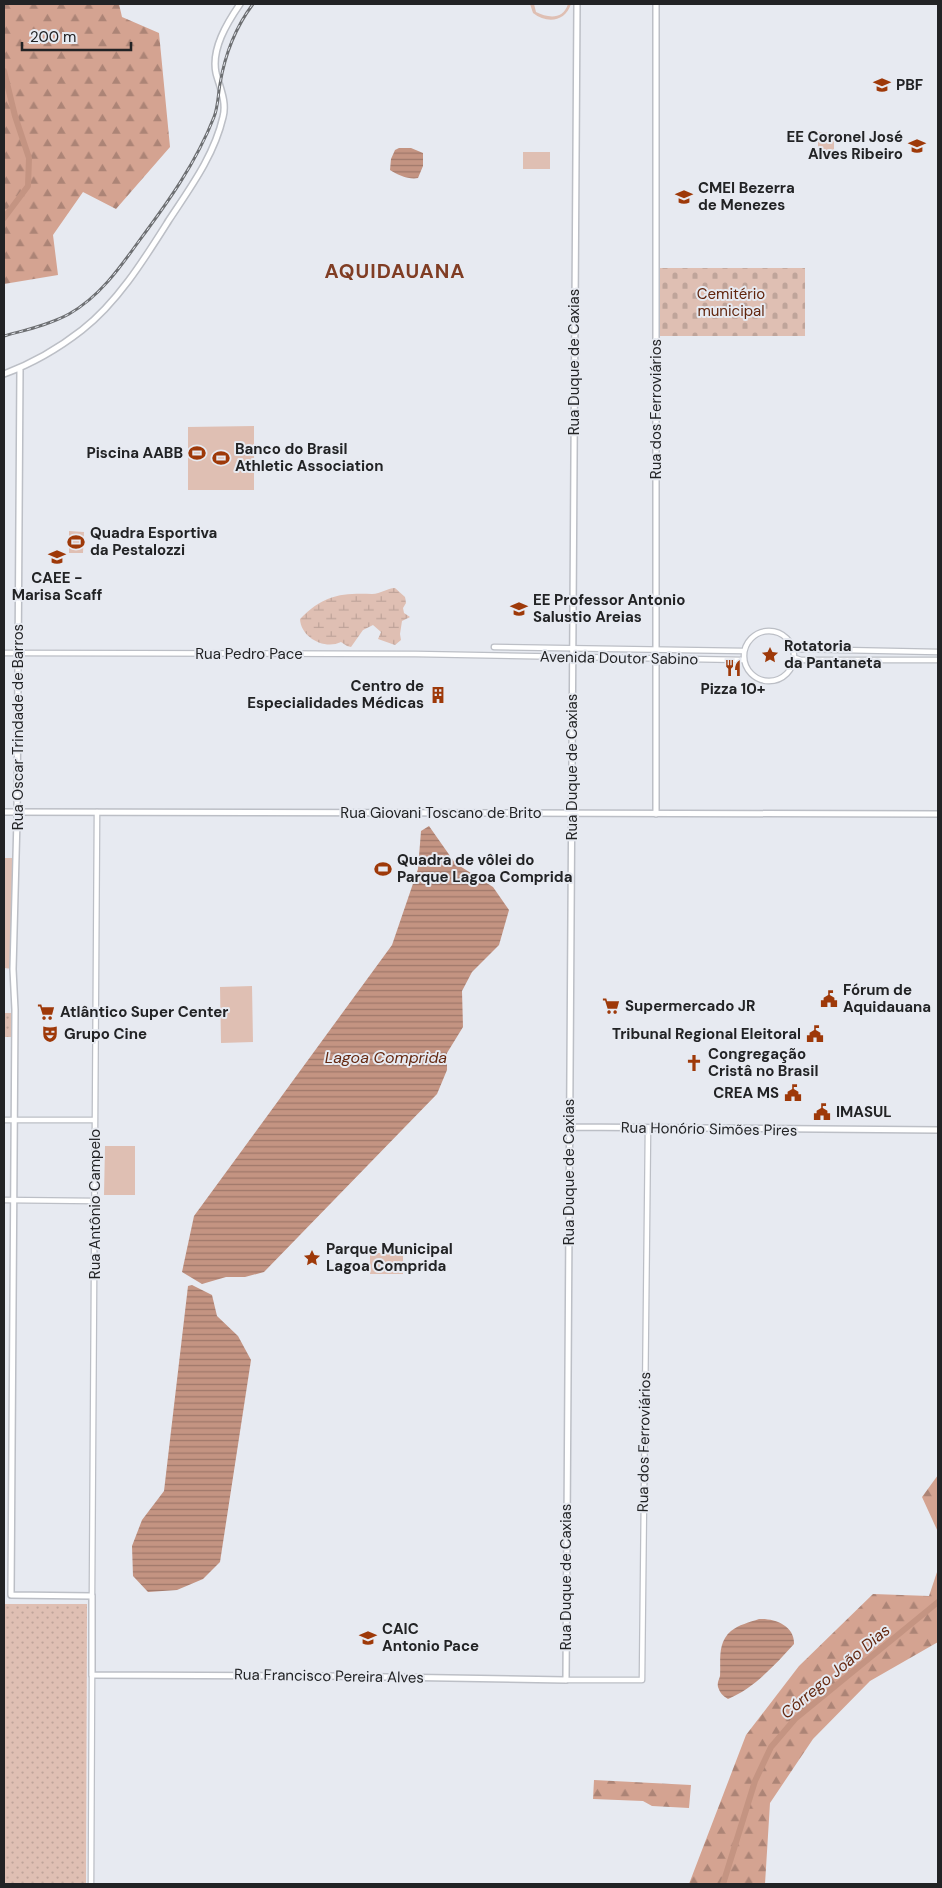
<svg xmlns="http://www.w3.org/2000/svg" width="942" height="1888" font-family="'DM Sans',sans-serif">
<defs>
<pattern id="grass-dots" width="8" height="8" patternUnits="userSpaceOnUse" patternTransform="scale(1.25)"><rect width="8" height="8" fill="#dfbfb3"/><path d="M2 2h.1M6 6h.1" fill="none" stroke="#bfa49a" stroke-width="1.8" stroke-linecap="round"/></pattern>
<pattern id="forest-firs" width="22" height="20" patternUnits="userSpaceOnUse" patternTransform="scale(1.25)"><rect width="22" height="20" fill="#d4a391"/><path d="M5 1l3.5 6h-7zM16 11l3.5 6h-7z" fill="#ac8476"/></pattern>
<pattern id="wetland-marsh" width="20" height="14" patternUnits="userSpaceOnUse" patternTransform="scale(1.25)"><rect width="20" height="14" fill="#dfbfb3"/><path d="M1 5h8M5 5V1M11 12h8M15 12V8" fill="none" stroke="#bfa49a"/></pattern>
<pattern id="cemetery-stones" width="16" height="16" patternUnits="userSpaceOnUse" patternTransform="scale(1.25)"><rect width="16" height="16" fill="#dfbfb3"/><path d="M2 7V4a2 2 0 0 1 4 0v3zM10 15v-3a2 2 0 0 1 4 0v3z" fill="#bfa49a"/></pattern>
<pattern id="water-rules" width="6" height="5" patternUnits="userSpaceOnUse" patternTransform="scale(1.25)"><rect width="6" height="5" fill="#c49482"/><path d="M0 2.5h6" fill="none" stroke="#9f786a"/></pattern>
</defs>
<rect width="100%" height="100%" fill="#e7eaf1"/>
<path fill="url(#grass-dots)" d="M4,1013H11V1037H4Z
M4,1604H87L86,1884H4Z"/>
<path fill="url(#forest-firs)" d="M4,4H119L122,17L159,33L170,147L116,209L83,192L53,235L58,275L4,284Z
M938,1475V1532L922,1497Z
M938,1569V1642L870,1681L813,1739L770,1803L765,1884H689L746,1735L799,1666L873,1594L929,1596Z
M594,1780L691,1785L689,1808L652,1806L643,1801L593,1799Z"/>
<path fill="url(#wetland-marsh)" d="M395,588L405,597L406,603L403,608L404,613L410,617L402,621L400,634L401,640L395,645L378,639L381,632L373,625L363,630L351,647L347,646L341,642C325,650 301,638 300,619C324,595 340,593 372,594C381,594 387,588 395,588Z"/>
<path fill="url(#cemetery-stones)" d="M658,268H805V336H658Z"/>
<path fill="#dfbfb3" d="M530,4H534L536,12C548,18 563,20 568,4H571C565,22 547,24 533,13Z
M818,132L830,133L834,137V150H818Z
M523,152H550V169H523Z
M254,426V490H188V427Z
M69,531L84,532L83,553H69Z
M4,858H14L13,969L4,968Z
M252,986L253,1042L221,1043L220,987Z
M105,1146H135V1195H104Z
M370,1253H403V1274H370Z"/>
<path fill="url(#water-rules)" d="M399,148H411L423,153V166L418,178C410,180 397,175 390,170L391,159L395,150Z
M429,826L455,863L493,887L509,910L499,945L472,972L462,991L463,1027L447,1053V1070L437,1094L264,1272L245,1277H226L202,1284L182,1272L194,1216L392,945L418,869L421,831Z
M192,1285L212,1295L217,1316L238,1336L251,1360L220,1562L203,1579L177,1590L148,1592L133,1576L132,1546L142,1520L164,1491L188,1286Z
M759,1619C775,1618 795,1626 794,1644C775,1665 754,1688 728,1699C723,1696 720,1693 718,1687C717,1682 719,1680 720,1676C721,1660 717,1643 731,1631C738,1625 750,1622 759,1619Z"/>
<g fill="none" stroke-linecap="round" stroke-linejoin="round">
<path stroke="#c49482" stroke-width="6" d="M4,71L15,116L29,158L28,186L4,218
M723,1884L755,1781L771,1747L795,1719L938,1602"/>
<g stroke="#bcbfc6" stroke-width="7">
<path id="tertiary" d="M744 656a25 25 0 1 1 50 0a25 25 0 1 1-50 0Z
M494,647L744,651
M794,649L938,652
M4,653L416,654L744,660
M795,658L801,660H938
M4,1120H95
M4,1200L95,1201
M92,1596L97,812
M566,1680H642L648,1128
M91,1884L92,1675"/>
</g>
<g stroke="#bcbfc6" stroke-width="8">
<path id="secondary" d="M656,4V814
M20,368L17,819L13,969L15,1010L11,1595L92,1596V1675L327,1676L566,1680L577,4
M4,374C31,364 59,348 82,330C118,302 145,258 169,220C190,188 214,156 223,117C227,102 220,88 216,73C211,49 227,23 240,4
M4,812L938,814
M569,1127L938,1130"/>
</g>
<use href="#tertiary" stroke="#fff" stroke-width="4.5"/>
<use href="#secondary" stroke="#fff" stroke-width="5"/>
<g stroke="#6e7073" stroke-width="3">
<path id="rail" d="M4,336C25,330 49,325 69,314C99,297 119,269 139,241C168,202 196,163 214,117C218,107 218,95 220,84C225,54 235,28 253,4"/>
</g>
<use href="#rail" stroke="#e7eaf1" stroke-width="1" stroke-dasharray="4" stroke-linecap="butt"/>
</g>
<defs>
<g id="school-bare" transform="scale(1.35)"><path d="M0-5L7-2L0 1L-7-2ZM-4 1L0 2.5L4 1V4Q0 6-4 4Z" fill="#9e3909" stroke="#e7eaf1" stroke-width="2.5" paint-order="stroke"/></g>
<g id="stadium-bare" transform="scale(1.35)"><path d="M0-5a6.5 5 0 1 0 0 10a6.5 5 0 1 0 0-10ZM-3.5-1.8h7v3.6h-7Z" fill="#9e3909" stroke="#e7eaf1" stroke-width="2.5" paint-order="stroke"/></g>
<g id="sight-bare" transform="scale(1.35)"><path d="M0-6L1.8-2.2L6-1.7L2.9 1.2L3.7 5.4L0 3.3L-3.7 5.4L-2.9 1.2L-6-1.7L-1.8-2.2Z" fill="#9e3909" stroke="#e7eaf1" stroke-width="2.5" paint-order="stroke"/></g>
<g id="restaurant-bare" transform="scale(1.35)"><path d="M-5-6h1v4h1v-4h1v4h1v-4h1v5L-1.5 .5V6h-2V.5L-5-1ZM5-6V6H3V1.5H1.5Q1.5-4 5-6Z" fill="#9e3909" stroke="#e7eaf1" stroke-width="2.5" paint-order="stroke"/></g>
<g id="building-bare" transform="scale(1.35)"><path d="M-4-6H4V6H1V3H-1V6H-4ZM-2.5-4.3h1.7v1.8h-1.7ZM.8-4.3h1.7v1.8H.8ZM-2.5-1h1.7V.8h-1.7ZM.8-1h1.7V.8H.8Z" fill="#9e3909" stroke="#e7eaf1" stroke-width="2.5" paint-order="stroke"/></g>
<g id="civic-bare" transform="scale(1.35)"><path d="M-.6-6.5H3V-4.5H.6V-3L4-1V1h2V6H-6V1h2V-1L-.6-3ZM-1.2 2.5V6h2.4V2.5Z" fill="#9e3909" stroke="#e7eaf1" stroke-width="2.5" paint-order="stroke"/></g>
<g id="supermarket-bare" transform="scale(1.35)"><path d="M-6-5.5h2.5l.6 2H6L4.5 2H-2.5L-4.4-4H-6ZM-1.5 3.2a1.3 1.3 0 1 0 .1 0ZM3 3.2a1.3 1.3 0 1 0 .1 0Z" fill="#9e3909" stroke="#e7eaf1" stroke-width="2.5" paint-order="stroke"/></g>
<g id="theatre-bare" transform="scale(1.35)"><path d="M-5-5.5Q0-4 5-5.5V0Q5 5 0 6Q-5 5-5 0ZM-3.3-2.5H-1v1.5H-3.3ZM1-2.5H3.3v1.5H1ZM-2.8 1Q0 5.5 2.8 1Z" fill="#9e3909" stroke="#e7eaf1" stroke-width="2.5" paint-order="stroke"/></g>
<g id="church-bare" transform="scale(1.35)"><path d="M-1.2-6h2.4v3.5h3.3v2.4h-3.3V6h-2.4V-.1h-3.3v-2.4h3.3Z" fill="#9e3909" stroke="#e7eaf1" stroke-width="2.5" paint-order="stroke"/></g>
</defs>
<g fill-rule="evenodd">
<use href="#school-bare" x="882" y="85"/>
<use href="#school-bare" x="917" y="146"/>
<use href="#school-bare" x="684" y="197"/>
<use href="#stadium-bare" x="197" y="453"/>
<use href="#stadium-bare" x="221" y="458"/>
<use href="#stadium-bare" x="76" y="542"/>
<use href="#school-bare" x="57" y="557"/>
<use href="#school-bare" x="519" y="609"/>
<use href="#sight-bare" x="770" y="655"/>
<use href="#restaurant-bare" x="733" y="668"/>
<use href="#building-bare" x="438" y="695"/>
<use href="#stadium-bare" x="383" y="869"/>
<use href="#civic-bare" x="829" y="999"/>
<use href="#supermarket-bare" x="611" y="1006"/>
<use href="#supermarket-bare" x="46" y="1012"/>
<use href="#theatre-bare" x="50" y="1034"/>
<use href="#civic-bare" x="815" y="1034"/>
<use href="#church-bare" x="694" y="1063"/>
<use href="#civic-bare" x="793" y="1093"/>
<use href="#civic-bare" x="822" y="1112"/>
<use href="#sight-bare" x="312" y="1258"/>
<use href="#school-bare" x="368" y="1638"/>
</g>
<g text-anchor="middle" stroke-width="4" stroke-linejoin="round" paint-order="stroke">
<g font-size="15" font-weight="bold" fill="#222325" stroke="#e7eaf1" text-anchor="start">
<text x="896" y="90">PBF</text>
<text x="903" y="142" text-anchor="end">EE Coronel José<tspan x="903" dy="17">Alves Ribeiro</tspan></text>
<text x="698" y="193">CMEI Bezerra<tspan x="698" dy="17">de Menezes</tspan></text>
<text x="235" y="454">Banco do Brasil<tspan x="235" dy="17">Athletic Association</tspan></text>
<text x="183" y="458" text-anchor="end">Piscina AABB</text>
<text x="90" y="538">Quadra Esportiva<tspan x="90" dy="17">da Pestalozzi</tspan></text>
<text x="57" y="583" text-anchor="middle">CAEE -<tspan x="57" dy="17">Marisa Scaff</tspan></text>
<text x="533" y="605">EE Professor Antonio<tspan x="533" dy="17">Salustio Areias</tspan></text>
<text x="784" y="651">Rotatoria<tspan x="784" dy="17">da Pantaneta</tspan></text>
<text x="424" y="691" text-anchor="end">Centro de<tspan x="424" dy="17">Especialidades Médicas</tspan></text>
<text x="733" y="694" text-anchor="middle">Pizza 10+</text>
<text x="397" y="865">Quadra de vôlei do<tspan x="397" dy="17">Parque Lagoa Comprida</tspan></text>
<text x="843" y="995">Fórum de<tspan x="843" dy="17">Aquidauana</tspan></text>
<text x="625" y="1011">Supermercado JR</text>
<text x="60" y="1017">Atlântico Super Center</text>
<text x="64" y="1039">Grupo Cine</text>
<text x="801" y="1039" text-anchor="end">Tribunal Regional Eleitoral</text>
<text x="708" y="1059">Congregação<tspan x="708" dy="17">Cristâ no Brasil</tspan></text>
<text x="779" y="1098" text-anchor="end">CREA MS</text>
<text x="836" y="1117">IMASUL</text>
<text x="326" y="1254">Parque Municipal<tspan x="326" dy="17">Lagoa Comprida</tspan></text>
<text x="382" y="1634">CAIC<tspan x="382" dy="17">Antonio Pace</tspan></text>
</g>
<g font-size="15" fill="#61250d" stroke="#e7eaf1">
<text x="731" y="299">Cemitério<tspan x="731" dy="17">municipal</tspan></text>
</g>
<g font-size="15" fill="#222325" stroke="#e7eaf1">
<text transform="translate(574 362) rotate(-90)" y="5">Rua Duque de Caxias</text>
<text transform="translate(656 409) rotate(-90)" y="5">Rua dos Ferroviários</text>
<text x="249" y="659">Rua Pedro Pace</text>
<text transform="translate(619 658) rotate(1)" y="5">Avenida Doutor Sabino</text>
<text transform="translate(18 727) rotate(-90)" y="5">Rua Oscar Trindade de Barros</text>
<text transform="translate(572 767) rotate(-90)" y="5">Rua Duque de Caxias</text>
<text x="441" y="818">Rua Giovani Toscano de Brito</text>
<text transform="translate(709 1129) rotate(1)" y="5">Rua Honório Simões Pires</text>
<text transform="translate(569 1172) rotate(-90)" y="5">Rua Duque de Caxias</text>
<text transform="translate(95 1204) rotate(-90)" y="5">Rua Antônio Campelo</text>
<text transform="translate(644 1442) rotate(-89)" y="5">Rua dos Ferroviários</text>
<text transform="translate(566 1577) rotate(-90)" y="5">Rua Duque de Caxias</text>
<text transform="translate(329 1676) rotate(1)" y="5">Rua Francisco Pereira Alves</text>
</g>
<g font-size="16" font-style="italic" fill="#652911" stroke="#e7eaf1">
<text x="386" y="1063">Lagoa Comprida</text>
<text transform="translate(835 1671) rotate(-40)" y="6">Córrego João Dias</text>
</g>
<g font-size="20" font-weight="bold" letter-spacing="1" fill="#803d24" stroke="#e7eaf1">
<text x="395" y="278">AQUIDAUANA</text>
</g>
</g>
<rect width="942" height="1888" fill="none" stroke="#222325" stroke-width="10"/>
<path d="M22 42v8h109v-8" fill="none" stroke="#222325" stroke-width="2.5"/>
<text x="30" y="42" font-size="15" fill="#222325" stroke="#e7eaf1" stroke-width="4" paint-order="stroke">200 m</text>
</svg>
